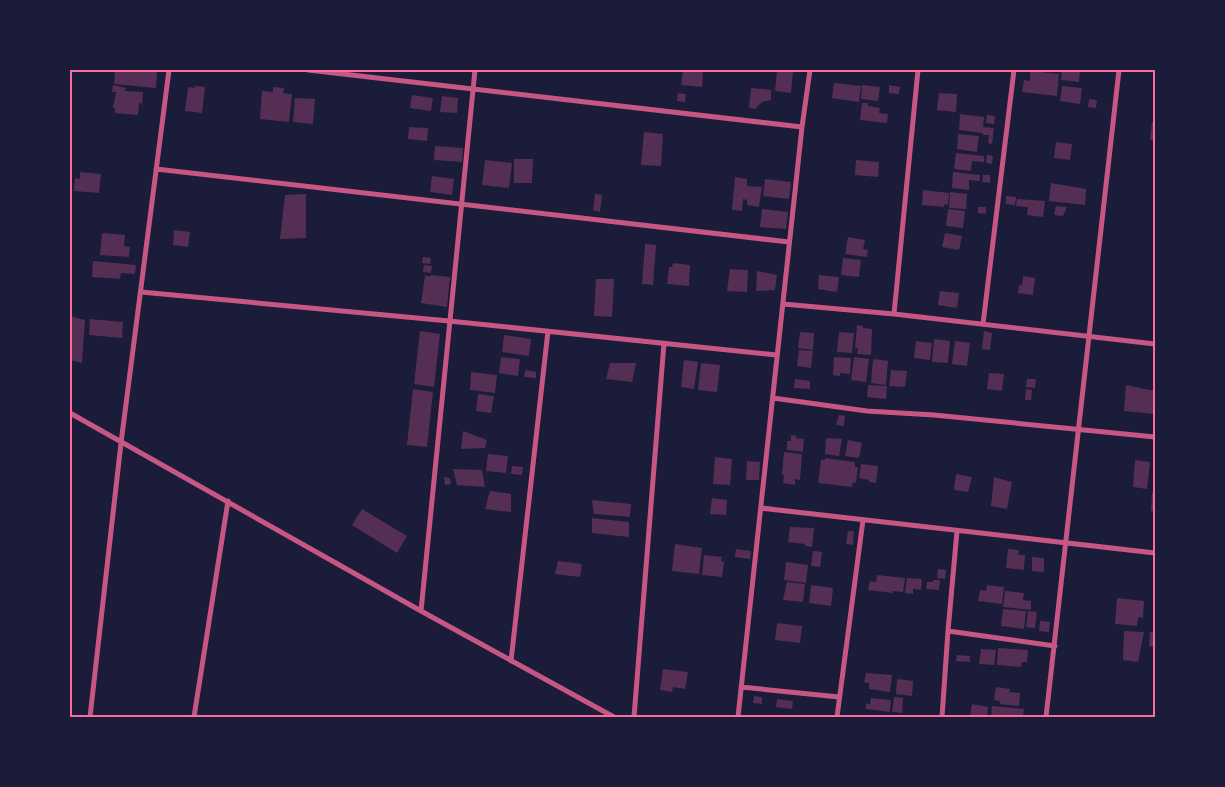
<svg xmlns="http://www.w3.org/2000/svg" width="1225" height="787" font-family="'Source Sans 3',sans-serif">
<rect width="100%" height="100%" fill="#1b1b3a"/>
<path fill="#542f53" d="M115,70L157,72L156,88L114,84Z
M683,70H703L702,87L681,85Z
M777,70H793L791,93L775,91Z
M1062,70H1080L1079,82L1061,80Z
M1030,71L1059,74L1057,96L1022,92L1024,80L1030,81Z
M834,83L861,86L859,102L832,98Z
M113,85L126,88L125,91L143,92L142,104L139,103L138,115L115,113V108H113L116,92H112Z
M862,85L880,87L878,101L861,99Z
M889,85L900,87L899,94L889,93Z
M195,86L205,87L202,113L185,111L188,87L195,88Z
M1062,86L1082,88L1080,104L1060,101Z
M273,87L284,88L283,93L292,94L289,122L260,119L262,91L273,92Z
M751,88L771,90V100L762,102L755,109L749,108Z
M678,93L686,94L685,102L677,101Z
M939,93L957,94L956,112L937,110Z
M412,95L433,98L431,111L410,108Z
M442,96L458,98L457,113L440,112Z
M295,98L315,99L313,124L293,122Z
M1089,99L1097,100L1096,108L1088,107Z
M862,103H868V106L880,108L879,113L888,114L887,123L860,120Z
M960,114L984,117L983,127L994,128L992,144L988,143L989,135H983V133L959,130Z
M987,115L995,116L994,124L986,123Z
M1152,122L1155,123V141L1150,140Z
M409,127L428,128L427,141L408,139Z
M644,132L663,134L661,166L641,165Z
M958,134L979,136L977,152L957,149Z
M1056,142L1072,144L1070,160L1054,158Z
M435,146L463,148L462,162L434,160Z
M956,153L984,156V162L972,161L971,171L954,169Z
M987,155L993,156L992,164L986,163Z
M514,159H533L532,183H514Z
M485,160L512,163L509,188L482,185Z
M856,160L879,162L878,177L855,175Z
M80,172L101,174L99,193L74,191L75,178L80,179Z
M953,172L980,175V181L969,180V190L952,188Z
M983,175H990V183L982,182Z
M432,176L454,179L452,195L430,192Z
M735,177L747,179V186L762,187L759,207L747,205V200L743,199L742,211L732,210Z
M765,179L791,182L789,199L763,196Z
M1051,183L1086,189L1085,205L1049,201Z
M923,190L949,193L948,205L944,204V207L922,205Z
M950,192L967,194L966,209L949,208Z
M306,194V238L280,239L285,195Z
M595,194L602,195L600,212L593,210Z
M1006,196L1016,197L1015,205L1006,204Z
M1017,199L1045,201L1043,217L1027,215L1028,207L1016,206Z
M1056,206L1067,207L1063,216L1054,215Z
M978,207H986V214L978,213Z
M762,209L788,212L786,229L760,227Z
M948,209L965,211L963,228L946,226Z
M174,230L190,232L188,247L173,245Z
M102,233L125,235L124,246L130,247L129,257L100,255Z
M945,233L962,236L959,250L942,247Z
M848,237L865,240L863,249L868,250L867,257L845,254Z
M645,244L656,245L653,285L642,284Z
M423,257L431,258L430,264L422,263Z
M843,258L861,260L859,277L841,275Z
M93,261L136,265L135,274L121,273L120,279L92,277Z
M673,263L690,265L689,286L667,284L669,267H672Z
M424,265L432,266L431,273L423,272Z
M730,269L748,270L747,292L727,291Z
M757,271L777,275L775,290L756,291Z
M431,275L450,277L447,307L421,303L425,276H431Z
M819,275L839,277L837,292L818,289Z
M1023,276L1035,278L1033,295L1018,293L1019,285L1022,286Z
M596,279H614L612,317L594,316Z
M940,291L959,293L957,308L938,305Z
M70,316L85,320L82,363L70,360Z
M90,319L123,322L122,338L89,335Z
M857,325L863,326V328L872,329L871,355L857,354L858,348H855Z
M420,331L440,334L434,387L414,384Z
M984,331L992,333L990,350L982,349Z
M800,332L814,333L813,350L798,348Z
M839,332L854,333L852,353L837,352Z
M504,335L531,339L529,356L502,352Z
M934,339L950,341L948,363L932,362Z
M916,341L932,343L930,360L914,358Z
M955,341L970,343L967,366L952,364Z
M799,350L813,351L811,368L797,366Z
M501,357L520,359L518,376L499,373Z
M834,357L851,358L850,374L840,373V376L833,375Z
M854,357L869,359L866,382L851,380Z
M873,359L888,361L886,385L871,383Z
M684,360L698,362L694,389L681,387Z
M610,363H636L632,382L606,379Z
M701,363L720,365L717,392L698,390Z
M525,370L536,372V378L524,377Z
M891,370L907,371L905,387L889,386Z
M471,372L497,375L495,393L470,390Z
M989,373L1004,374L1002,391L987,389Z
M795,379L810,381V389L794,388Z
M1027,379H1036L1035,388L1026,387Z
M868,385L887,386L886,399L867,397Z
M1126,385L1155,391V414L1124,411Z
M413,389L433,392L427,447L407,445Z
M1026,389L1032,390L1031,400H1025Z
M478,394L494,396L491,413L476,411Z
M839,415L845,416L844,426L836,425Z
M463,431L487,440L485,448L461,449Z
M791,435L796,436V438L804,439L803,452L787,450V441H791Z
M826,438L842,439L839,456L825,454Z
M848,440L862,443L859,458L845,456Z
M784,452L802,454L800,480L795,479V485L783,483L784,475H782Z
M488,454L508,456L506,473L486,471Z
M715,457L732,459L730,485L713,484Z
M825,458L855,462V467H858L856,483L853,482L852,487L818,483L821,460H825Z
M1135,460L1150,462L1147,489L1133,487Z
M747,461L760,462L759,480H746Z
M861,464L878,466L876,483L869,482V480L859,478Z
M512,466L523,467L522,475L511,474Z
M453,469L482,470L485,487L457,485Z
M956,474L972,477L968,492L954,490Z
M444,477L450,478L451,484L445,485Z
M994,477L1012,482L1007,509L991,506Z
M490,491L511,494V512L485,509Z
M1152,493H1155V511H1151Z
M712,498L727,500L726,515L710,514Z
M592,500L631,504L630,517L594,514Z
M362,509L407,536L397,553L352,525Z
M592,518L629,522V537L592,533Z
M790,527L814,528L812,547L805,546V544L788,542Z
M848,531H854L853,545L846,544Z
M675,544L702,548L699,574L672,571Z
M736,549L751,551L750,559L735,557Z
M1008,549L1019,550L1018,555H1025L1024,570L1006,568Z
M813,551L822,552L820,567L811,566Z
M704,555L722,557L721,561L724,562L722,577L702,575Z
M1032,557L1044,558V572L1032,571Z
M558,561L582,564L580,577L555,574Z
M786,562L808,565L806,583L784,580Z
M938,569L946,570L945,579L937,578Z
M877,575L905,578L903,592L893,591V593L868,590L870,581L876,582Z
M907,578L922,579L921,590L913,589V594L905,593Z
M933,580H940L939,590L926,589L927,582H933Z
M787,582L805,584L803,602L783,600Z
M811,585L833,588L831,606L809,603Z
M987,585L1004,587L1002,604L978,601L980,590L986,591Z
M1005,591L1024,593L1023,600L1031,601V610L1003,607Z
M1117,598L1144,601L1143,618L1138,617L1137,626L1115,624Z
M1003,609L1026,611L1024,629L1001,626Z
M1028,611L1037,612L1035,628L1026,627Z
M1040,621L1050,622L1049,632L1039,631Z
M777,623L802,626L800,643L775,640Z
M1124,631L1144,632L1138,662L1123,660Z
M1150,632H1155V647L1149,646Z
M998,648L1028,650L1027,662H1022L1021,667L997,665Z
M981,649L996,650L994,665L979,664Z
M957,655L970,656V662L956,661Z
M663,669L688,672L685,689L673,687L672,692L660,690Z
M866,673L892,675L890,692L869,689V683L864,682Z
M897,679L913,681L912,696L896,694Z
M996,687L1010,689L1009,692L1020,693L1019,706L1000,704V701L994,700Z
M754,696L762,697V704L753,703Z
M894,697L903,698L902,713L892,712Z
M871,698L891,700L890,712L866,709V704H870Z
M777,699L793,701L792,709L776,707Z
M972,704L988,707L987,717H970Z
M992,706L1024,709L1023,717H991Z"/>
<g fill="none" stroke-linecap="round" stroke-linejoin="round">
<path stroke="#c65784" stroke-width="5" d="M308,70L802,127
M156,169L789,242
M141,292L449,321L777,355
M783,304L894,314L1155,344
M894,314L918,70
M983,324L1014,70
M773,398L867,411L934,415L1155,437
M70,413L421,611L614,717
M761,508L1155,553
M421,611L475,70
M948,631L1055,646
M511,661L548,331
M741,687L839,697
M90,717L121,443L169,70
M194,717L228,501
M634,717L664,343
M738,717L802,127L810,70
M837,717L863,520
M942,717L948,631L957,531
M1046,717L1119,70"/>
</g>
<rect width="1225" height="787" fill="none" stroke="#1b1b3a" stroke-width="142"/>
<rect x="71" y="71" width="1083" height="645" fill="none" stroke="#ff6b9d" stroke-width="2"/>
</svg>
